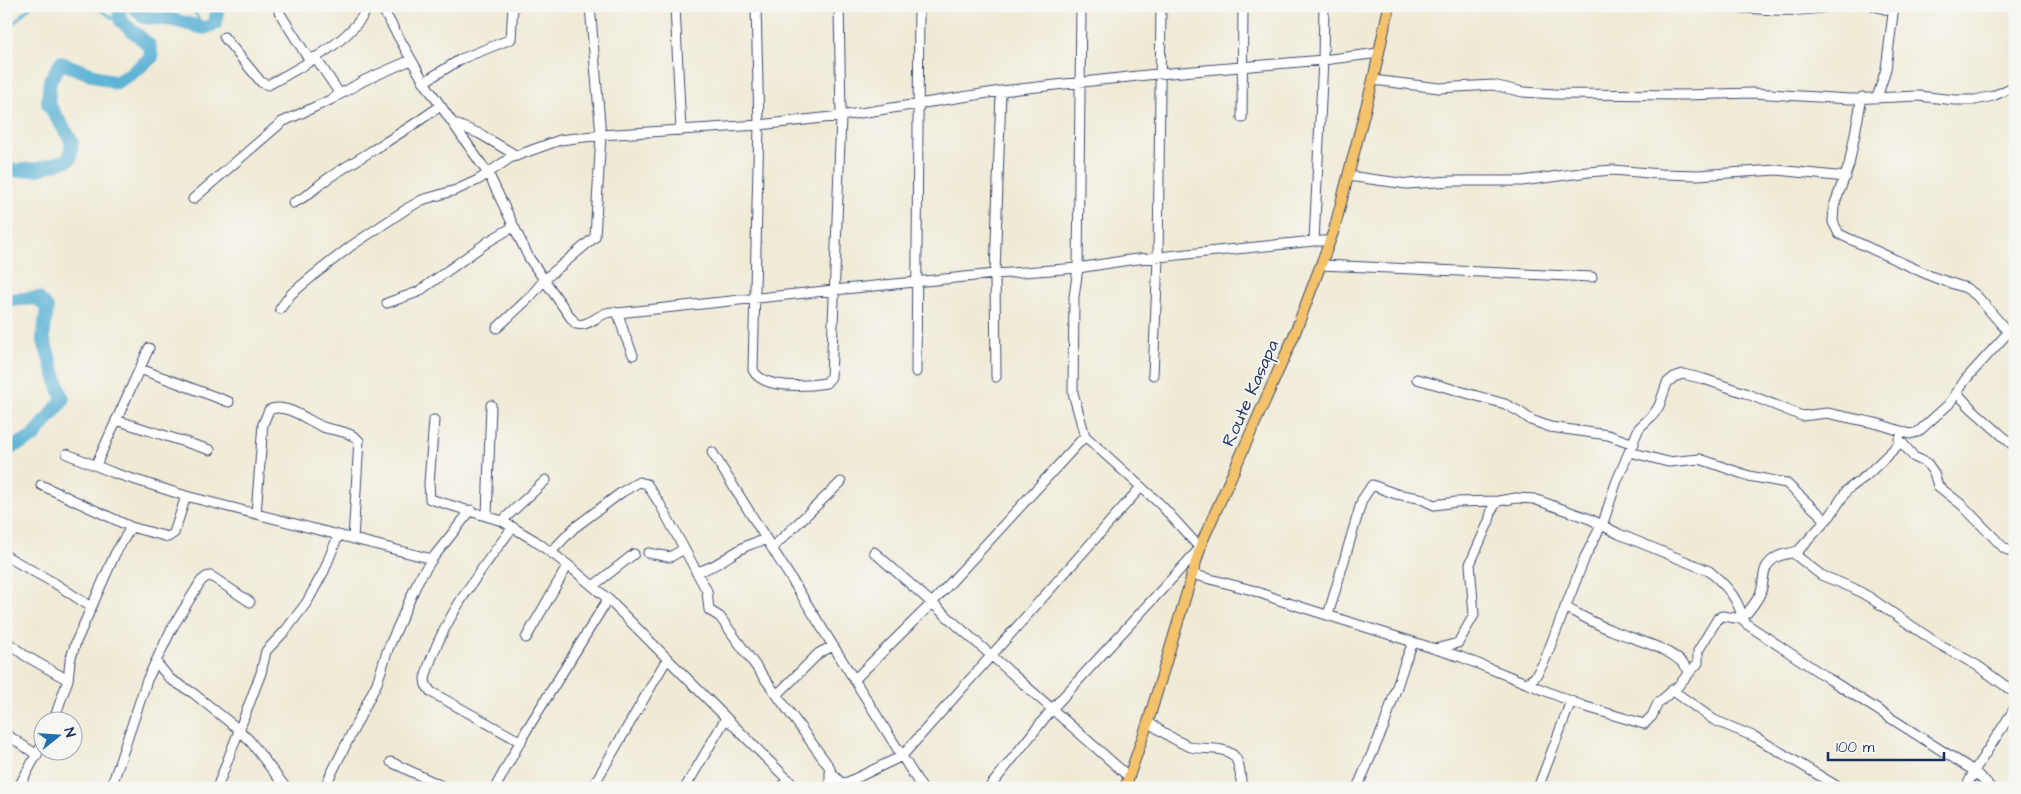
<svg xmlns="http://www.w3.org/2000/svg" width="2021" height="794" font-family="'Architects Daughter',sans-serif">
<rect width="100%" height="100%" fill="#f6f6f2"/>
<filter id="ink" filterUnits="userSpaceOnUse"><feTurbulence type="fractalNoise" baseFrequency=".02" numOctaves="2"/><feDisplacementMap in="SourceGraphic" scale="10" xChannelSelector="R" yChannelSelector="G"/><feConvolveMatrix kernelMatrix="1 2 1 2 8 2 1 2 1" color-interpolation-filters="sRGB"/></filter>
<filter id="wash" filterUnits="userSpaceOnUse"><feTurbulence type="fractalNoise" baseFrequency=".0096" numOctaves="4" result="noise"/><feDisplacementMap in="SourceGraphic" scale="20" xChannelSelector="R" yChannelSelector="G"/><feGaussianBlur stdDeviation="1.12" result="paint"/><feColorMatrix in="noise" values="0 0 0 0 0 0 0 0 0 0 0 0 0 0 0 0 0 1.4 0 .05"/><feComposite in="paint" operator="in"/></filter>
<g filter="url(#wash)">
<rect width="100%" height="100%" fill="#f0ead5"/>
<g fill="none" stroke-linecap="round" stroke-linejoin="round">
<path stroke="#57b0d4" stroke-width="2.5" d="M95,6L112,18L121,21
M191,6L204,28
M6,17L13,22
M6,31L31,6"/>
<path stroke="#57b0d4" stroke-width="14" d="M133,6L144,17L173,20L204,28L215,24L218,6
M6,163L9,171L38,169L70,159L72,142L48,103L50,80L61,63L115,83L132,73L152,57L149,45L121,21L118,6
M6,300L38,298L47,308L43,338L63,400L33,437L6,450"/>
</g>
</g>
<g filter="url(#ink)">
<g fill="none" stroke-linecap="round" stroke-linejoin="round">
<g stroke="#3b4b70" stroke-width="11">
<path id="minor" d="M381,6L424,82L489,175L529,258L571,318L576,324C591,328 603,307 618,313L624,333L633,355
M675,6L681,131
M756,6L759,125L753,370C763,390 808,386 826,383L831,377L841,116L839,6
M1721,6C1757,9 1796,14 1832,6
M1874,6L1892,11
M279,12L310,61
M224,37L261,82L268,85C298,69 355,39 368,6
M315,57L340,94
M1373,80L1439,88L1493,85L1523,92L1555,94L1686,95L1752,93L1850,99L1918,96L1955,100H1975L1993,96L2015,86
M424,82L461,59L511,39L513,6
M1862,97L1849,165L1834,206L1833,222L1839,234L1933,277L1966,288L1976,295L2008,332
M1877,98L1886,69L1894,6
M1242,118L1243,6
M453,123L480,134L517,156
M1348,176L1407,184L1452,181H1522L1588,172L1613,170L1661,174L1697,175L1777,170L1846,177
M193,199L282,122L330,100L365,80L411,60
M293,203C311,195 315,187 330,177C367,153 405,132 440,106
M1314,241L1323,60L1324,6
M1321,265L1592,277
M387,303L418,292L489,241L513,227
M280,309L291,294L314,275L351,246L408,208L422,200L456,190L478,180L510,158L560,140L601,135L759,125L841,116L1001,91L1147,75L1323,60L1379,53
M618,313L834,290L995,274L1078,268L1129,260L1314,241H1330
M497,328L530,297L545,279L595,237L601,135L590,6
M140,369L229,402
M916,372L919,6
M1153,375L1158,258L1161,6
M996,377L995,274L1001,91
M1417,379L1505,404L1520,412L1531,420L1550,427L1608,435L1634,444
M1956,392L1971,408L2015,447
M116,420L210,450
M434,420L429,483L430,499L502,521L534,540L568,565L608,599L796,788
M1899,439L1914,457L1927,463L1934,473L1938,486L1962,505L2004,548L2015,554
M712,452L922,788
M1630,452L1668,462L1700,459L1749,476L1786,483L1826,520
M67,454L114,473L186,496L432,559
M96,465L149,348
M41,485L131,527L168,537L174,533L186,496
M256,514L263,424L269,410C286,402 308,421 323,427C334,431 351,431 359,441L353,539
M487,515L491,405
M502,521L546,480
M513,527C480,570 438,626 425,679L426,685L431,692L521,742
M772,548L841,482
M551,552L574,528L622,492L639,482L647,484L661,506L707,591L709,610L720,617L830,768V788
M874,552L1128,776
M648,553L670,557L684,549
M1793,553L1821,575L1853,588L1869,597L1937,643L1978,666L2015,693
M6,556L56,584L91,607
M696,572C724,566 738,543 767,540
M1191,574L1252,590L1282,601L1461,657L1583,706L1644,724L1652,716L1658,703L1678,686L1698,663V651L1718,618L1722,616L1742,619C1748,612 1756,603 1760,594C1766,580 1759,567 1777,557C1784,553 1792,554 1799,550L1830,516L1847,490L1866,476L1901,442
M593,586L634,554
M1565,607C1580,615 1595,624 1611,630C1637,641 1674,647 1690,672
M1328,615L1362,500L1372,485L1396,494L1419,498L1434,505L1456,502L1498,501L1516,498L1534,499L1590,519L1619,534L1709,571C1720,580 1731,590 1737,603C1742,611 1740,618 1748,625L1829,679L1974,771L1991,788
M526,638L568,565
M6,641L24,655L68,680
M1435,649L1458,643L1474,615L1470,564L1489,521L1492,509L1498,501
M156,662L170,679L193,693L238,729L250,741L286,788
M854,680L932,603L1085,436
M1527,683L1535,677L1544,662L1585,557L1604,520L1616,483L1639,428L1653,415L1659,406L1667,383L1674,377L1683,374L1704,379L1745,393L1802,416L1827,413L1879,424L1910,434L1918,432L1949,404L1965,380L2015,325
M1672,690L1714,720L1755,737L1840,788
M777,695L819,653L833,646
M53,722L68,680L70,661L76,642L115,554L131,527
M1148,722C1161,731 1176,742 1191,747C1204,750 1222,746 1233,755C1241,762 1240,778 1242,788
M6,734L37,755
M391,762L446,788
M831,772L841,783L848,782L902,756L1141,487
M18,788L42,745
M111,788L147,680L171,630L201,581L206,577L211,576L250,602
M217,788L261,673L266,651L286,630L307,602L324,571L338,536
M324,788L377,683L388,649L419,579L432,559L471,510
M495,788L526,731L608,599
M592,788L667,659
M685,788L726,718
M781,788L788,779
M989,788L1052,709L1200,548L1161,505L1085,436L1073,393L1074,297L1078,268L1081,6
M1357,788L1384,726L1405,662L1413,643
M1538,788L1571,701
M1966,788L1974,771L2015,708"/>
</g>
<g stroke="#3b4b70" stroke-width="12">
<path id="major" d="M1125,788L1148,722L1202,542L1293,338L1334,230L1373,80L1389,6"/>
</g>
<use href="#minor" stroke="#fff" stroke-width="9"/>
<use href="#major" stroke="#f3c26a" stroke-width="10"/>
</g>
</g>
<g text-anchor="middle" stroke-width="4" stroke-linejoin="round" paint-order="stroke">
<g font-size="18" fill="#1b2f5e" stroke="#f6f6f2">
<text transform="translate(1250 393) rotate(-66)" y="6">Route Kasapa</text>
</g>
</g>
<rect width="2021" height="794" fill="none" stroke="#f6f6f2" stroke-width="25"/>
<g transform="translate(58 736) rotate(73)"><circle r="24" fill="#f6f6f2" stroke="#9ea6b7"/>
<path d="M0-4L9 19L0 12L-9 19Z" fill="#1f6fb2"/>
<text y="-8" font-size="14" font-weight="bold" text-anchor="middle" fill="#1b2f5e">N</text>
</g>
<path d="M1828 752v8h116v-8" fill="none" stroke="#1b2f5e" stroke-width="2.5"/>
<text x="1836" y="752" font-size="15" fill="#1b2f5e" stroke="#f6f6f2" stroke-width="4" paint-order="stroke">100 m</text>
</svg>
